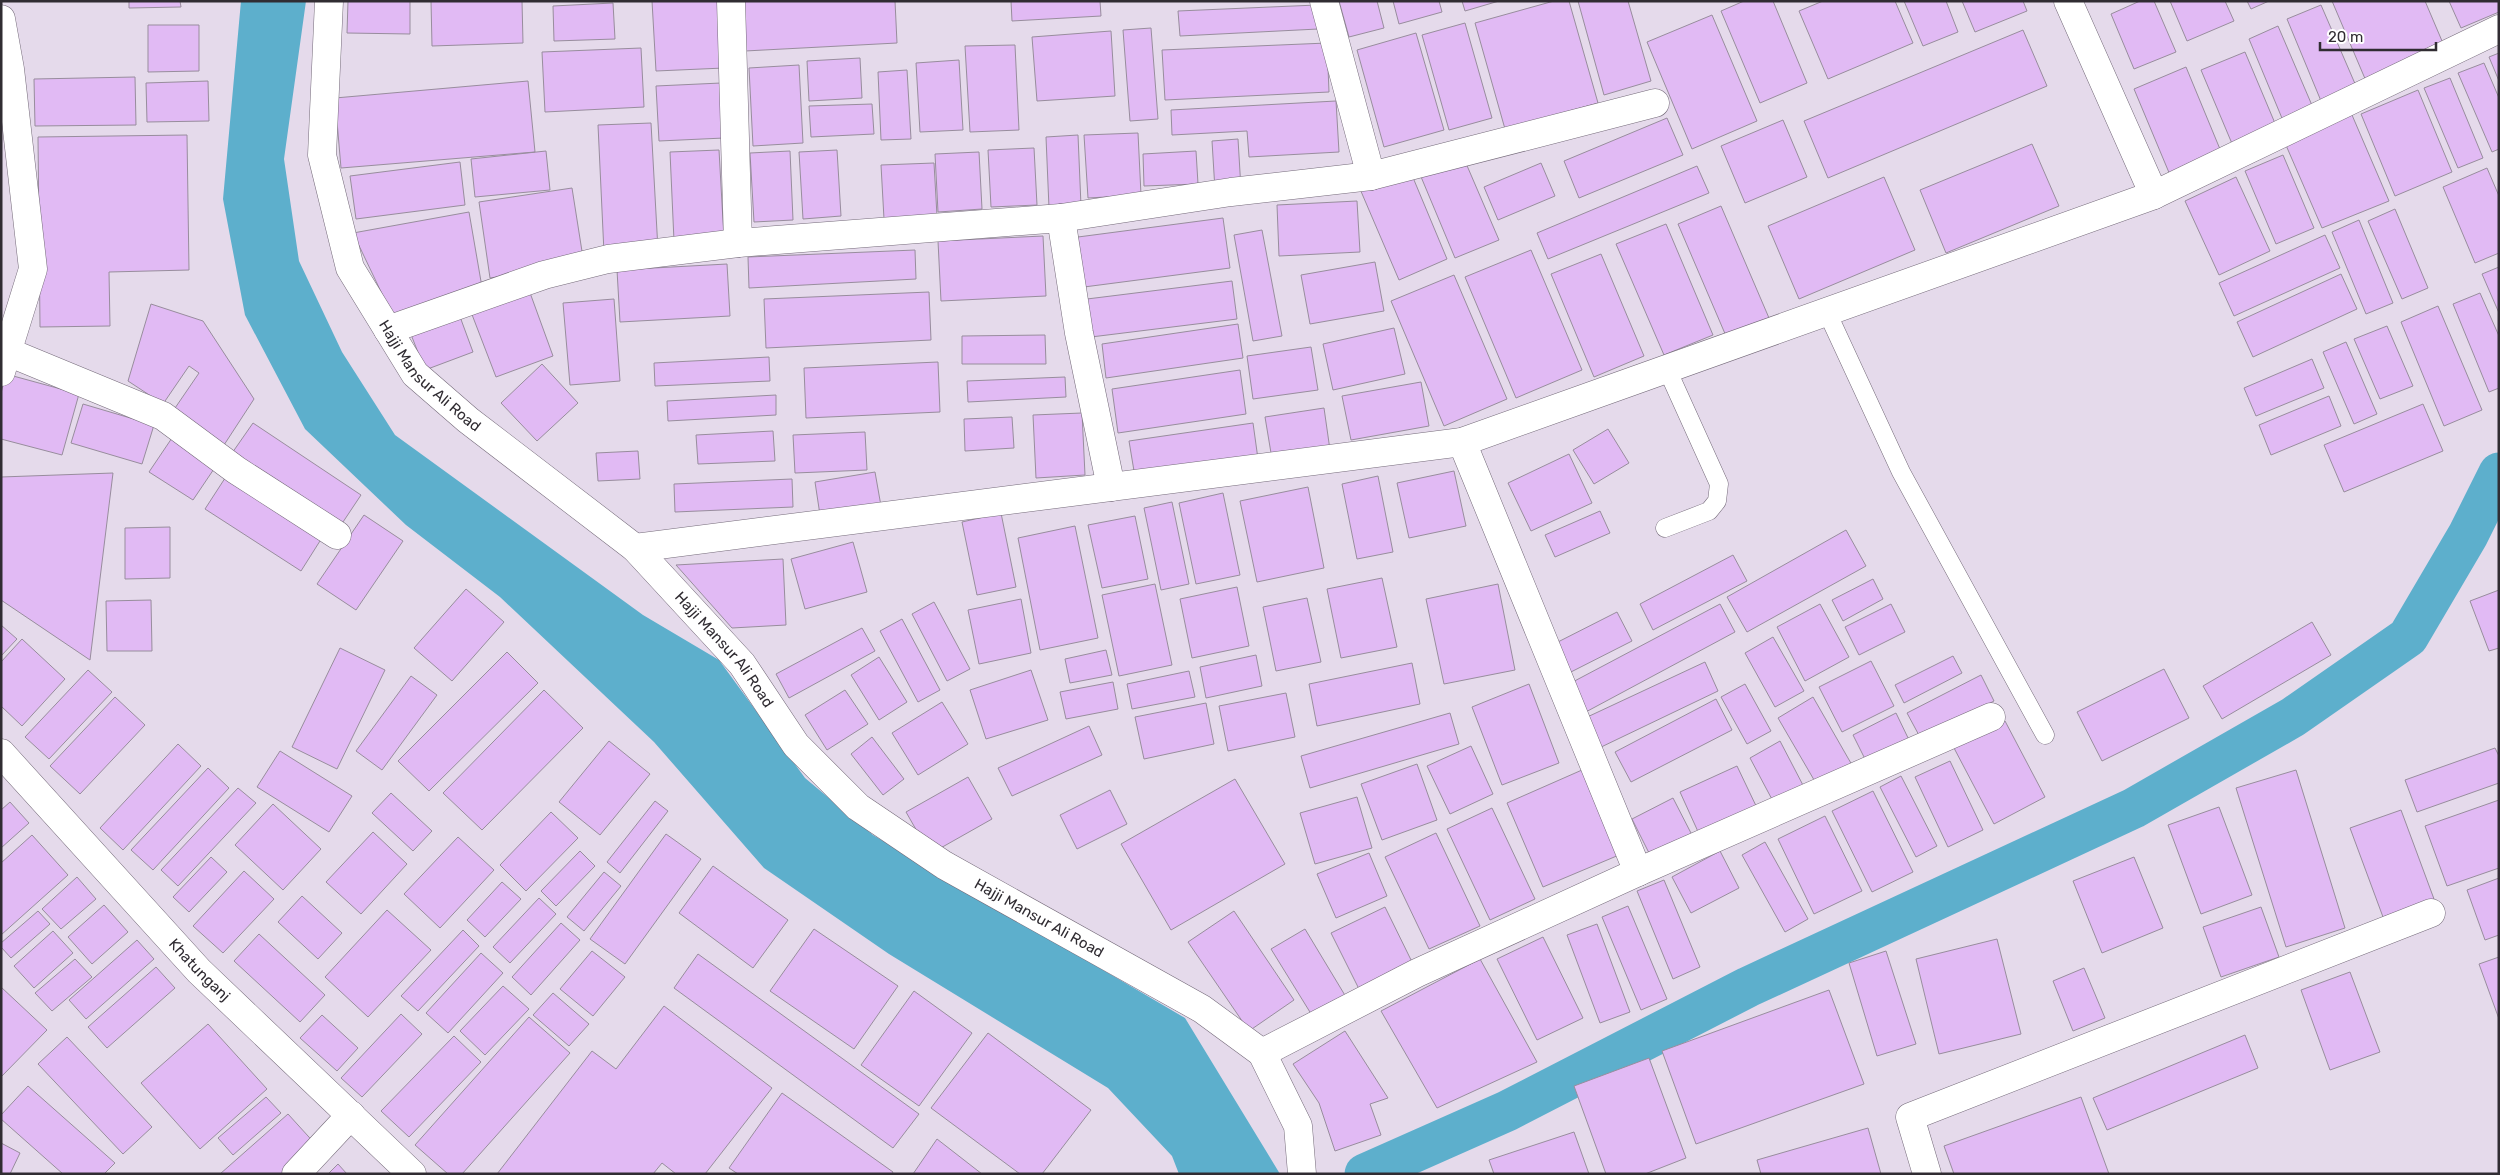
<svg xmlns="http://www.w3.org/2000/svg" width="2500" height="1175" font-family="Rubik,sans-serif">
<rect width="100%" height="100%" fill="#e5daeb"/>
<path fill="#5dafcc" d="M241,1H306L284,159L299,261L342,352L395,435L643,615L719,660L805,778L873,835L1185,1018L1280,1174H1179L1172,1156L1108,1088L889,954L764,868L654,742L500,597L406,525L305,429L245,315L223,199Z"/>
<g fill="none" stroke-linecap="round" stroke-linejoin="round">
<path stroke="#5dafcc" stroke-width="41" d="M1365,1174L1507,1111L1748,987L2134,808L2293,717L2408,637L2468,535L2499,473"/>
</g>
<path fill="#e1baf4" stroke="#988d9d" d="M129,1H180L181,7L129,8Z
M348,1H410V34L347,33Z
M431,1H522L523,43L432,46Z
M652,1H720L724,68L656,71Z
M743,1H895L897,43L745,51Z
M1011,1H1100L1101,16L1012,21Z
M1339,1H1377L1384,28L1349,37Z
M1393,1H1439L1442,12L1399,24Z
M1462,1H1499L1465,11Z
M1554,1H1569L1598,103L1505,129L1475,23Z
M1578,1H1628L1651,81L1604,95Z
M1744,1H1773L1807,83L1760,103L1721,11Z
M1823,1H1895L1913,43L1828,79L1799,11Z
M1904,1H1946L1958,32L1923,46Z
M1962,1H2023L2027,11L1975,32Z
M2140,1H2154L2176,52L2134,69L2111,14Z
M2170,1H2225L2234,21L2187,41Z
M2247,1H2269L2251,9Z
M2332,1H2425L2445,48L2366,81Z
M2449,1H2499V12L2461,28Z
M613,3L615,39L554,41L553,6Z
M1317,5L1318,29L1180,36L1178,11Z
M2321,5L2356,86L2321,101L2287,19Z
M1712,15L1757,121L1692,149L1647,42Z
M1465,23L1492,118L1449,130L1422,35Z
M148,25H199V71L148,72Z
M2278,26L2314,110L2284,123L2249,39Z
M1151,28L1158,119L1130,121L1123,30Z
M2023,30L2047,86L1828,178L1804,121Z
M1111,31L1115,96L1037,101L1032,37Z
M1416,33L1444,130L1384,147L1357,50Z
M1327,43L1329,92L1165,100L1162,50Z
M1015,45L1019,130L970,132L965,46Z
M641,48L644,107L545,112L542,52Z
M2245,52L2277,128L2233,146L2201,70Z
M2499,53V81L2489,57Z
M860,58L862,98L809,101L807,61Z
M959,60L963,130L920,132L916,63Z
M2484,63L2499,98V149L2492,152L2458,73Z
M799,65L803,143L753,146L749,68Z
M2186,67L2222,154L2170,175L2134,89Z
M907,70L911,139L881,140L878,72Z
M135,77L136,125L35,126L34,79Z
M2450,78L2483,158L2458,168L2424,88Z
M208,81L209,121L147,122L146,83Z
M528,81L535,152L341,168L335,98Z
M721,83L724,138L659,141L656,86Z
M2418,90L2452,172L2395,196L2361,114Z
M1336,101L1339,152L1249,157L1247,131L1172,135L1171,110Z
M872,104L874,134L811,137L809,106Z
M2352,115L2389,201L2322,228L2285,143Z
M1667,118L1683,155L1579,198L1564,161Z
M1783,120L1807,177L1745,203L1721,146Z
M651,123L658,250L604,253L598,125Z
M1138,133L1141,195L1088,198L1084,135Z
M187,135L189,270L109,272L110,326L40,327L38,137Z
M1078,135L1081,206L1049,208L1046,137Z
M1238,139L1241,189L1215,190L1212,141Z
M2032,144L2059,206L1946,253L1920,190Z
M1034,148L1037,205L991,207L988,150Z
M719,150L724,239L674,241L670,152Z
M837,150L841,216L803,219L799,152Z
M546,151L550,190L475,197L471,159Z
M790,151L793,220L754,222L750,153Z
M1196,151L1198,184L1144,186L1143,154Z
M979,152L982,209L938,212L935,154Z
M1462,154L1499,240L1455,258L1419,172Z
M2283,155L2314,228L2276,244L2245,171Z
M460,162L465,205L356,219L350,176Z
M934,163L937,216L884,219L881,165Z
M1541,163L1555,196L1498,220L1484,187Z
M1697,166L1709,193L1548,259L1537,233Z
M1409,168L1447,259L1399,280L1360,189Z
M2487,168L2499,196V253L2475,263L2443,187Z
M1884,177L1915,250L1799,299L1768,226Z
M2236,177L2270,251L2219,275L2185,201Z
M572,188L584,264L490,278L479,202Z
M1357,201L1360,252L1279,256L1277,205Z
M1721,206L1769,318L1726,336L1678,224Z
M2395,209L2428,288L2402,299L2368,221Z
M469,212L483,293L394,319L353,233Z
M1223,218L1230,268L1084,287L1078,237Z
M2359,220L2393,303L2366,314L2332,232Z
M1666,224L1713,335L1664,355L1616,244Z
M1262,230L1282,336L1253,341L1234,235Z
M2325,235L2340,268L2234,316L2219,283Z
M1043,236L1046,296L941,301L938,241Z
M915,250L916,279L749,288L748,257Z
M1531,250L1582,370L1516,398L1465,277Z
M1601,254L1644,356L1594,377L1551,274Z
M1375,262L1384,311L1310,324L1301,275Z
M727,264L730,316L620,322L617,270Z
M2499,267V313L2482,274Z
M2341,274L2357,309L2253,357L2237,322Z
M1454,275L1507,399L1444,426L1391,301Z
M1232,281L1237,319L1091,337L1087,299Z
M529,290L553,356L496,377L471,312Z
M929,292L931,340L766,348L764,299Z
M2480,293L2499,336V388L2489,392L2453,304Z
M614,299L620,381L570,385L563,303Z
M151,304L203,321L254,399L224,445L173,411L199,373L189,366L163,404L128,381Z
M2438,306L2482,410L2444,426L2401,322Z
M459,314L473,352L425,370L410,332Z
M1238,324L1243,358L1106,378L1102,344Z
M2387,326L2413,386L2380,399L2354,339Z
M1394,328L1405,374L1333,390L1323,344Z
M1045,335L1046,364H962V336Z
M2346,342L2377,414L2354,424L2323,352Z
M1311,347L1318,390L1253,399L1247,356Z
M769,357L770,381L655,386L654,363Z
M2312,359L2324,388L2256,416L2244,388Z
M938,362L940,412L806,418L804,368Z
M542,364L578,403L537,441L501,403Z
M1240,370L1246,414L1118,433L1112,389Z
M6,374L79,394L62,455L1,439V393Z
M1065,377L1066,397L968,402L967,381Z
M1421,382L1429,426L1351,440L1342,396Z
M776,395V415L668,421L667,401Z
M2329,396L2341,426L2271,455L2259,425Z
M83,404L154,425L142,464L71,443Z
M2423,404L2443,451L2344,492L2324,445Z
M1324,408L1330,450L1272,459L1265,417Z
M1082,413L1085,475L1036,478L1033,415Z
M1012,417L1014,448L965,451L964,419Z
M253,423L361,495L339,528L230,456Z
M1253,423L1258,459L1135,477L1129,441Z
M1608,429L1629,463L1594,484L1573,450Z
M773,431L775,461L698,464L696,435Z
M176,432L220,460L193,500L149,472Z
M865,432L867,470L795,473L793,435Z
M638,451L640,479L598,481L596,453Z
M1569,454L1592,503L1531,531L1508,483Z
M1454,471L1466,526L1409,538L1397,483Z
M229,472L325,533L301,571L205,509Z
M875,472L881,506L820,515L815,482Z
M113,473L90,660L1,600V477Z
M1378,476L1393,552L1357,559L1342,484Z
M792,479L793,507L675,512L674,484Z
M1308,487L1324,568L1257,582L1240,501Z
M1223,493L1240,575L1196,584L1179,503Z
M1172,502L1189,584L1161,590L1144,508Z
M1600,511L1610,533L1555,557L1545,535Z
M1001,513L1016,587L977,595L962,522Z
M364,515L403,541L356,610L317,584Z
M1135,516L1148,579L1102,588L1088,525Z
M1075,526L1098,638L1040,650L1018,538Z
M170,527V578L125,579V528Z
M1846,530L1866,566L1747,632L1727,597Z
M853,542L867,592L805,609L791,559Z
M1733,555L1747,581L1653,630L1640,604Z
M783,559L786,625L732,628L676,565Z
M1382,578L1397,647L1341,658L1327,589Z
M1873,579L1883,599L1843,621L1832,600Z
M1155,584L1172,665L1119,676L1102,595Z
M1498,584L1515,670L1444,684L1426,599Z
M1237,587L1249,646L1192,658L1180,599Z
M466,589L504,622L452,681L414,648Z
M2499,590V648L2489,651L2470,601Z
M1307,598L1321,662L1276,671L1263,607Z
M1021,599L1031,653L979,664L968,610Z
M151,600L152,651H107L106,601Z
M934,602L970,669L947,681L912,614Z
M1720,604L1735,632L1582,714L1567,685Z
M1820,604L1849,657L1805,681L1777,627Z
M1891,604L1905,632L1859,655L1845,627Z
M1617,612L1632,641L1565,675L1550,646Z
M902,619L940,690L918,702L880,631Z
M2312,622L2331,655L2222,719L2203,686Z
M1,625L17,639L1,656Z
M862,628L875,651L789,698L776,674Z
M1773,637L1804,691L1775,707L1745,653Z
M22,639L65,679L22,726L1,706V662Z
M340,648L385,670L337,769L292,747Z
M1106,650L1112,675L1070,683L1065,659Z
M507,652L538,683L429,791L398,761Z
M1256,655L1262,686L1206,698L1200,667Z
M1953,656L1962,673L1904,703L1895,685Z
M879,657L907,702L879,720L851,675Z
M1871,661L1894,706L1842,732L1819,687Z
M1705,662L1718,691L1597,749L1583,719Z
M1412,663L1420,704L1317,726L1309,684Z
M2164,669L2189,718L2102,761L2077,712Z
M88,670L112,692L49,759L25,737Z
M1031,670L1048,720L986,739L970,690Z
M1189,671L1195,697L1132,709L1127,684Z
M1981,675L1994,701L1921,739L1907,713Z
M411,676L437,695L382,770L356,751Z
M1113,682L1118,709L1066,719L1060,692Z
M1529,684L1559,763L1502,785L1472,707Z
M1745,684L1771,731L1747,744L1721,697Z
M544,690L583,728L482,830L443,793Z
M845,690L868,724L827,750L805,715Z
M1286,693L1295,737L1228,751L1219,706Z
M115,697L145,725L80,794L50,766Z
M1813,697L1852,765L1817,785L1778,718Z
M1716,699L1732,730L1631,782L1615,752Z
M942,702L968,744L918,775L892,733Z
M1206,703L1214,744L1144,759L1135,717Z
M1450,713L1459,744L1310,788L1301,756Z
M1896,713L1910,742L1867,763L1853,735Z
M2005,721L2045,797L1994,824L1954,748Z
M1089,726L1102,755L1012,796L998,768Z
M872,737L904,779L883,795L851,754Z
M609,741L650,774L600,835L559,802Z
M1780,741L1805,789L1775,805L1750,758Z
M178,744L201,766L123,850L100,828Z
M1471,746L1493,794L1450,814L1427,766Z
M2495,748L2499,756V783L2417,812L2405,780Z
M280,751L352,796L329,832L257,787Z
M1950,761L1983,830L1948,847L1915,777Z
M1417,764L1437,820L1382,840L1361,784Z
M1737,766L1758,810L1700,836L1680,792Z
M208,768L229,788L153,870L131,850Z
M1582,770L1619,855L1543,887L1507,803Z
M2296,770L2345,928L2286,947L2236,788Z
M1901,776L1937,846L1916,857L1880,787Z
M968,777L992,819L930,854L906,812Z
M1235,779L1285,864L1171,930L1121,844Z
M238,788L256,803L178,886L161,870Z
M1110,790L1127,824L1077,849L1060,815Z
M1873,791L1913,872L1872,892L1832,811Z
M391,793L432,831L413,851L372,813Z
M1357,797L1372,848L1315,864L1300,813Z
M1673,798L1693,837L1651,857L1632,819Z
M2499,800V868L2447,886L2425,826Z
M655,801L668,811L620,873L607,862Z
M10,802L29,823L1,848V810Z
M273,804L321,849L283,890L235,845Z
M2219,807L2252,895L2201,914L2168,825Z
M1492,808L1535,899L1490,920L1447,829Z
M2401,810L2434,899L2383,917L2350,828Z
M551,812L578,838L526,891L500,865Z
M1825,816L1862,891L1814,914L1778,839Z
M373,832L407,864L361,914L326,882Z
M1436,833L1480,926L1429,949L1385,857Z
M666,834L701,859L625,964L590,939Z
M32,835L68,875L1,935V863Z
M458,837L494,870L440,928L404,894Z
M1765,842L1808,919L1785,932L1742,855Z
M580,851L595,866L556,906L541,891Z
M1720,851L1739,888L1691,913L1672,877Z
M1369,853L1387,896L1336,918L1317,874Z
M211,857L227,872L189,912L173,897Z
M2134,857L2163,928L2102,953L2073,881Z
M713,866L788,920L753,968L679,913Z
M244,871L274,899L223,953L193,926Z
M604,872L621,886L584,931L567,917Z
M77,877L96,899L61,929L42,909Z
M2499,878V935L2485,940L2467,890Z
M1664,880L1700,967L1673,979L1637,891Z
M502,882L521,899L485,937L467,920Z
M302,896L342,933L318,959L278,922Z
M539,898L556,914L510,963L493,947Z
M104,905L128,932L92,964L68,937Z
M1628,906L1667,999L1641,1010L1602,917Z
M1385,907L1414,966L1360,991L1331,933Z
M2261,907L2279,957L2221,977L2203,927Z
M387,910L431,950L368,1017L325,977Z
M38,911L50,924L11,958L1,947V943Z
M1234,911L1294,1000L1249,1031L1188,942Z
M561,923L580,940L531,995L512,977Z
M1597,924L1630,1012L1600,1023L1567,935Z
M814,929L898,986L854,1049L770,991Z
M1305,929L1346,997L1313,1017L1271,949Z
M463,930L479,946L418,1011L401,996Z
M53,931L73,953L34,988L14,966Z
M259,934L325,995L300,1022L234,961Z
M1543,937L1583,1018L1537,1040L1497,959Z
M1997,939L2021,1034L1939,1054L1916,959Z
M137,940L154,959L86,1019L69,1000Z
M592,951L625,977L593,1016L560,989Z
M1886,951L1916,1044L1877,1056L1849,963Z
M481,953L503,973L448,1033L426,1013Z
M698,954L919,1114L893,1148L674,988Z
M2499,957V1019L2479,964Z
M75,959L92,977L52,1011L35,993Z
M1480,959L1537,1062L1437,1108L1381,1011Z
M156,967L175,988L107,1048L88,1027Z
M2084,968L2105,1018L2073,1031L2053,981Z
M2350,972L2380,1052L2330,1070L2301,990Z
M503,986L529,1009L485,1055L460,1031Z
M1,987L47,1030L1,1077Z
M1829,990L1864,1084L1696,1144L1662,1051Z
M914,991L972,1033L919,1106L861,1065Z
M553,993L589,1024L569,1046L533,1015Z
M664,1006L772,1088L705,1174H676L662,1163L653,1174H497L592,1051L616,1069Z
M401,1014L422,1034L362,1097L341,1078Z
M322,1015L358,1048L337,1071L300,1038Z
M529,1017L570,1053L462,1174H448L415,1145Z
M208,1024L267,1089L200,1149L141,1083Z
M1345,1031L1388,1098L1370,1104L1381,1135L1335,1151L1319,1103L1293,1064Z
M988,1033L1091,1110L1042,1174H1020L931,1108Z
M2245,1035L2258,1068L2107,1130L2093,1098Z
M454,1036L481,1062L409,1137L381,1111Z
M67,1037L152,1127L123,1154L38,1064Z
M1649,1058L1686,1158L1645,1174H1606L1574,1086Z
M28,1086L115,1163L104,1174H63L1,1119V1115Z
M782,1093L893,1172L892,1174H738L729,1168Z
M266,1097L281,1113L233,1155L218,1138Z
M2081,1097L2109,1174H1954L1944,1146Z
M288,1114L318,1147L287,1174H220Z
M1868,1128L1881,1174H1761L1757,1160Z
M1574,1132L1589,1174H1494L1489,1160Z
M937,1139L982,1174H913Z
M1,1143L20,1153L10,1174H1Z
M338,1164L347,1174H328Z"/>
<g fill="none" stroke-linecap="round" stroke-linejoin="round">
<g stroke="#756b7a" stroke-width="19">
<path id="service" d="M1827,312L1901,472L2045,735
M1665,528L1709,511L1717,501L1719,484L1667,369"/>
</g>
<g stroke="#756b7a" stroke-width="29">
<g id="minor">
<path id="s1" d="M329,1L322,155L350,268L415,374L468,420L635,548L742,664L796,745L858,807L944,865L1202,1009L1262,1053L1298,1126L1302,1174"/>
<path d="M731,1L738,243L1061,218L1231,192L1371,176L1655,103"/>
<path d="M1324,1L1371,176"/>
<path d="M2068,1L2154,195"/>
<path d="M1,19L10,69L33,269L1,372"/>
<path d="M1061,218L1079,333L1111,487"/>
<path d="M388,330L544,275L608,259L738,243"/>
<path d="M8,352L163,416L236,470L337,535"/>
<path d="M1462,442L1638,872L1991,717"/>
<path d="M635,548L1462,442L2154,195L2499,29"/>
<path id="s2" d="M1,753L199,971L412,1174"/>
<path d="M1262,1053L1417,973L1638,872"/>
<path d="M296,1174L351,1115"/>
<path d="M1927,1174L1910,1117L2431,913"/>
</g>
</g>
<use href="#service" stroke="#fff" stroke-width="18"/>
<use href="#minor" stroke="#fff" stroke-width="28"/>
</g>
<g text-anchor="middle" stroke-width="4.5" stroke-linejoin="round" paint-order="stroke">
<g font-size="15" fill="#302c32" stroke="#fff">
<text dy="5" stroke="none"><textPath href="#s1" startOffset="406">Hajji Mansur Ali Road</textPath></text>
<text dy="5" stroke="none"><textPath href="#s1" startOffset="811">Hajji Mansur Ali Road</textPath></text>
<text dy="5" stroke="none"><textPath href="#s1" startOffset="1231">Hajji Mansur Ali Road</textPath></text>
<text dy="5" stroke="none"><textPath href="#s2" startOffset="294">Khatunganj</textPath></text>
</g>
</g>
<rect width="2500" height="1175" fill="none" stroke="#302c32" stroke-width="5"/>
<path d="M2320 42v8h116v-8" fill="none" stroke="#302c32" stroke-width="2.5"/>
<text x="2328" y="42" font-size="15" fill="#302c32" stroke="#ffffff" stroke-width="4" paint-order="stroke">20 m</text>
</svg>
